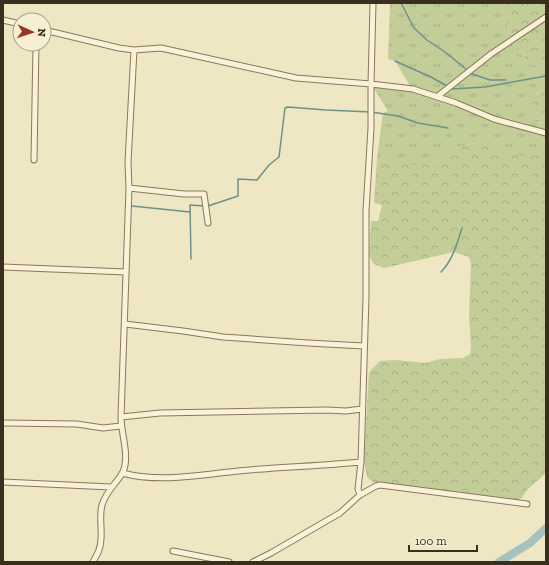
<svg xmlns="http://www.w3.org/2000/svg" width="549" height="565" font-family="'Zilla Slab',serif">
<defs>
<pattern id="grass-tufts" width="24" height="20" patternUnits="userSpaceOnUse"><rect width="24" height="20" fill="#c2cd98"/><path d="M3 7l-1-3M5 7V3M7 7l1-3M15 17l-1-3M17 17v-4M19 17l1-3" fill="none" stroke="#a7b083"/></pattern>
<pattern id="forest-crowns" width="20" height="18" patternUnits="userSpaceOnUse"><rect width="20" height="18" fill="#c2cd98"/><path d="M2 6a3 3 0 1 1 6 0M12 15a3 3 0 1 1 6 0" fill="none" stroke="#a7b083"/></pattern>
</defs>
<rect width="100%" height="100%" fill="#efe6c4"/>
<path fill="url(#grass-tufts)" d="M390,3H502C503,11 511,40 515,46C519,53 525,57 529,64L546,67V89L537,93L539,123L546,124V150L535,156H519L495,149L481,142L467,145L452,149L447,155L440,160L427,165H396L377,158L383,113L388,111L371,84L412,89L395,61L388,59Z"/>
<path fill="url(#forest-crowns)" d="M502,3H546V67L529,64C525,57 519,53 515,46C511,40 503,11 502,3Z
M546,89V124C534,122 528,118 526,105C532,97 537,93 546,89Z
M481,142C502,150 524,164 546,150V473L527,490L521,499L512,503L395,489L373,482L367,477L364,461L369,372L380,361L395,360L425,363L440,359L463,358L470,354L471,347L469,315L471,264L469,257L454,252L384,268L374,264L369,256L371,221H378L382,205L374,203L377,158L396,165H427L440,160L447,155L452,149L467,145Z"/>
<g fill="none" stroke-linecap="round" stroke-linejoin="round">
<path stroke="#6d918b" stroke-width="1.5" d="M401,3L414,28L427,40L445,52L466,69
M395,61L431,77L447,86
M472,74L490,80H506
M452,89L485,87L546,76
M132,206L190,212
M208,206L238,196V179L257,180L269,165L279,157L285,108L288,107L326,110L371,112L398,116L418,123L448,128
M191,259L190,205L204,206
M441,272C453,260 457,243 462,228"/>
<path stroke="#a6c2bc" stroke-width="8" d="M499,562L530,543L546,528"/>
<g stroke="#8a785a" stroke-width="7">
<path id="street" d="M3,20L20,24
M44,30L119,48L134,50L161,48L296,78L371,84L373,3
M438,96L491,54L546,17
M34,160L36,44
M129,188L184,194H204L208,223
M3,267L126,272
M125,324L183,331L223,337L308,343L364,346
M121,417L160,413L327,410L346,411L362,409
M3,423L77,424L103,428L121,426
M122,473C160,483 200,475 238,471C279,467 320,466 361,462
M3,482L111,487
M527,504L380,485L376,486L360,495L358,489L361,462L366,297V211L371,128V84L413,89L456,103L494,119L546,133
M173,551L219,560
M93,562C97,555 101,548 101,539C102,528 99,516 102,505C106,491 117,483 123,472C130,456 121,434 121,417L129,188L128,162L134,50
M218,562L219,560L229,562
M253,562L271,553L340,513L360,495"/>
</g>
<use href="#street" stroke="#f9f2d8" stroke-width="5"/>
</g>
<rect width="549" height="565" fill="none" stroke="#3a2e1e" stroke-width="8"/>
<g transform="translate(32 32) rotate(93)"><circle r="19" fill="#f6efd4" stroke="#aba28b"/>
<path d="M0-3L7 15L0 10L-7 15Z" fill="#9a3329"/>
<text y="-6" font-size="11" font-weight="bold" text-anchor="middle" fill="#3a2e1e">N</text>
</g>
<path d="M409 545v6h68v-6" fill="none" stroke="#3a2e1e" stroke-width="2"/>
<text x="415" y="545" font-size="12" fill="#3a2e1e" stroke="#f6efd4" stroke-width="3" paint-order="stroke">100 m</text>
</svg>
